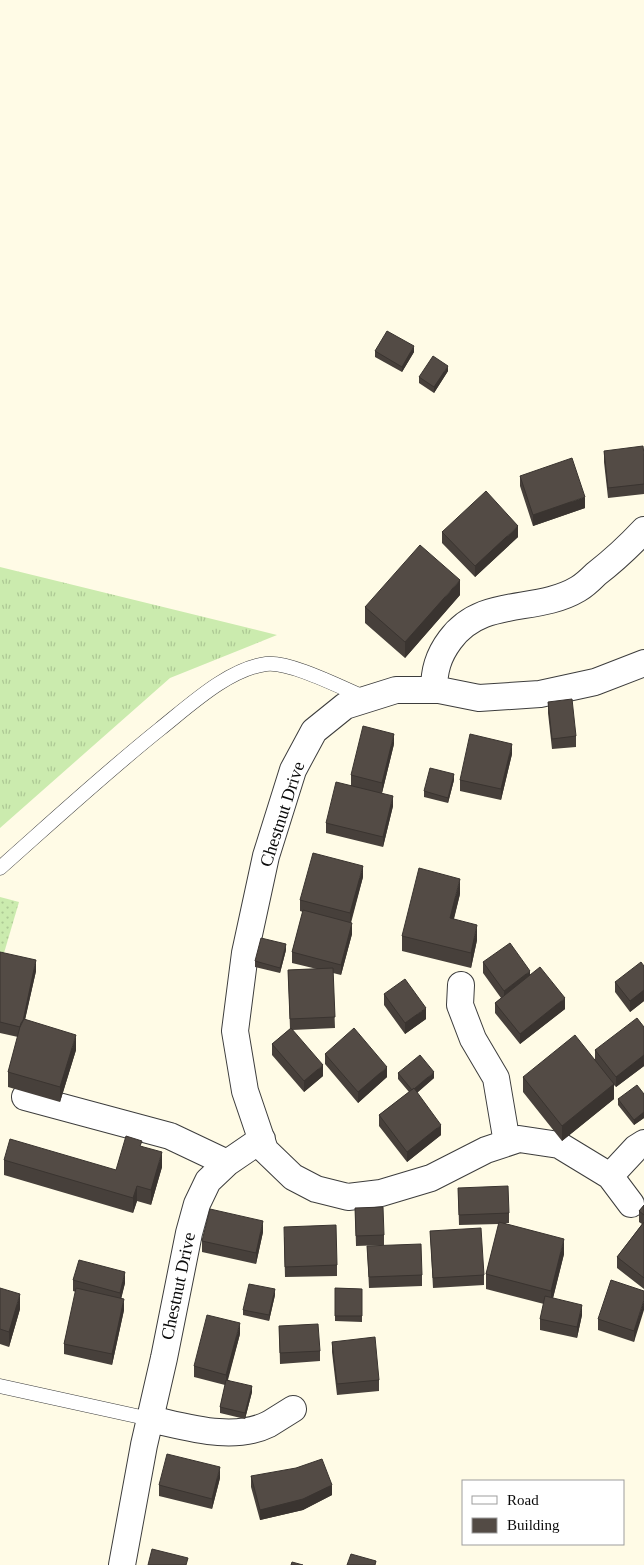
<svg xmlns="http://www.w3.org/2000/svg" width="644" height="1565" font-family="Georgia,serif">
<defs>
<pattern id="grass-tufts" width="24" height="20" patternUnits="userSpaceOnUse" patternTransform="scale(1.25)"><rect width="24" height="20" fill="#cbebae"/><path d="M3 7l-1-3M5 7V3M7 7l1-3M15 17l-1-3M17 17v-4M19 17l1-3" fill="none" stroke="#adc894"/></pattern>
<pattern id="garden-dots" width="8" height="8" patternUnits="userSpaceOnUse" patternTransform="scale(1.25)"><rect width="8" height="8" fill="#cbebae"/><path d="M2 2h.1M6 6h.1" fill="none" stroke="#adc894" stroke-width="1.8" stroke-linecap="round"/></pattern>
</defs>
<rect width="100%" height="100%" fill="#fffbe6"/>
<path fill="url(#grass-tufts)" d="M0,567L277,635L170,678L0,828Z"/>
<path fill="url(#garden-dots)" d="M0,897L19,902L4,953L0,952Z"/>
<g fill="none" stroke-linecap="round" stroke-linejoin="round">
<g stroke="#3d3d3d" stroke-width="15">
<path id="lane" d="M0,868C53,821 105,773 160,729C189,706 228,669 266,664C290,661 342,688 366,698
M0,1386L150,1419"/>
</g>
<g stroke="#3d3d3d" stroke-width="28">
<path id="street" d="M434,690C434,671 438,656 450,640C482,596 536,614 578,589C585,585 591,579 596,574C614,560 629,546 644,530
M461,985L460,1005L473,1039L496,1078L507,1143
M25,1097L170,1136L227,1163
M610,1176L636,1148L644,1143
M631,1204L610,1176L559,1145L519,1139L486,1150L431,1178L381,1193L348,1197L316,1189L293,1177L265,1150L245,1091L235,1031L245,953L266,856L293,770L314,731L345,706L396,690H439L479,698L540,694L595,682L644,663
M150,1419C187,1427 233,1442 269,1424C277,1419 285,1414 293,1409
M122,1565L144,1445L164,1358L189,1233L197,1204L208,1181L227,1163L262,1139"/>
</g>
<use href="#lane" stroke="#fff" stroke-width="14"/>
<use href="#street" stroke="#fff" stroke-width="26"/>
</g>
<path fill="#47403b" d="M375,351L414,352L402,372L375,357Z
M448,371L434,393L419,383V377Z
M604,451L644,454V494L608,498L604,462Z
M520,476L585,508L533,526L520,486Z
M442,532L518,537L475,577L442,543Z
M460,595L405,658L365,623V607Z
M548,702L576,736V747L552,749L548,713Z
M394,744L382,793L393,806L383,847L326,833V823L351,785V775Z
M512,754L501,800L460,791V780Z
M454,780L448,803L424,797V791Z
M363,877L351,923L352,934L341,975L333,973L335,1028L292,1030L323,1076L304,1092L272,1055V1044L290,1029L288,970L317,969L292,963V952L303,912L300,911V900Z
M460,894L454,919L477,940L471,968L402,951V936Z
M286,950L280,973L255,967V961Z
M0,952L36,971L25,1019L76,1050L60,1102L8,1087V1072L18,1037L0,1033Z
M483,962L530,975L565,1009L520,1044L495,1013V1003L501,998L483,973Z
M644,966V1001L630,1012L615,992V982Z
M384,994L426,1019L405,1034L384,1005Z
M644,1027V1066L616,1087L614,1085V1099L562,1141L523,1092V1077L595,1059V1050Z
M325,1054L387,1077L358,1103L325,1064Z
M398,1073L434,1078L417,1093L441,1135L407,1162L379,1126V1115L409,1092L398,1079Z
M644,1094V1118L634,1125L618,1105V1099Z
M142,1146L162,1167L151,1205L137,1201L133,1213L4,1175V1160L116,1170Z
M458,1188L509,1213V1223H505L564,1254L553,1298L582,1315L577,1338L540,1330V1319L544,1304L486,1289V1274L499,1224L459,1225Z
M644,1205V1289L617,1268V1257L642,1224L639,1222V1211Z
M355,1208L384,1235V1245L356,1246Z
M430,1231L484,1275V1285L433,1288Z
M263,1232L256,1264L202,1252V1241Z
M284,1237L337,1265V1276L285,1277Z
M367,1246L422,1275V1286L369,1288Z
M73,1280L125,1283L121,1298L124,1310L112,1365L64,1354V1344L76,1292L73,1291Z
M0,1288L20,1309L9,1347L0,1344Z
M335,1288L362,1289V1322L335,1321Z
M644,1291L634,1342L598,1330V1319Z
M275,1295L269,1321L243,1315V1310Z
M279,1326L320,1351V1361L280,1364Z
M240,1334L228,1380L252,1392L245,1419L220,1413V1407L225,1385L194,1377V1366Z
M332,1342L379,1380V1391L337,1395L332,1352Z
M251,1476L332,1495L303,1510L260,1520L251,1487Z
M220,1478L212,1509L159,1496V1485Z"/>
<path fill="#3a3430" d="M414,346V352L402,372V367Z
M448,366V371L434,393V387Z
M585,497V508L533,526V515Z
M518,526V537L475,577V566Z
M460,580V595L405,658V642Z
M394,734V744L382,793V783Z
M512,744V754L501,800V789Z
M454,774V780L448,803V798Z
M393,796V806L383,847V837Z
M363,866V877L350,924V913Z
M460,879V894L450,933V918Z
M352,923V934L341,975V965Z
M477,925V940L471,968V953Z
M286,944V950L280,973V968Z
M36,960V971L21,1038V1027Z
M530,971V982L504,1001V991Z
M644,990V1001L630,1012V1001Z
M565,998V1009L520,1044V1034Z
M426,1008V1019L405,1034V1023Z
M76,1035V1050L60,1102V1087Z
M644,1055V1066L616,1087V1077Z
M323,1065V1076L304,1092V1081Z
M387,1067V1077L358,1103V1092Z
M434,1072V1078L413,1096V1090Z
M614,1084V1099L562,1141V1126Z
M644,1112V1118L634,1125V1120Z
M441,1125V1135L407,1162V1152Z
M162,1152V1167L151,1205V1190Z
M137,1186V1201L133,1213V1198Z
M263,1221V1232L256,1264V1253Z
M564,1239V1254L551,1306V1291Z
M125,1272V1283L120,1304V1293Z
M275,1289V1295L269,1321V1315Z
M20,1294V1309L9,1347V1332Z
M124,1299V1310L112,1365V1354Z
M644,1300V1310L634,1342V1331Z
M582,1305V1315L577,1338V1327Z
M240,1323V1334L226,1385V1375Z
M252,1386V1392L245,1419V1413Z
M220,1467V1478L212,1509V1499Z
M332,1485V1495L303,1510L260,1520V1510Z"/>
<path fill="#534b45" stroke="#3a3430" d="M387,331L414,346L402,367L375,351Z
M433,356L448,366L434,387L419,377Z
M643,446L644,454V484L608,488L604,451Z
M572,458L585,497L533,515L520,476Z
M486,491L518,526L475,566L442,532Z
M420,545L460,580L405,642L365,607Z
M572,699L576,736L552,739L548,702Z
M363,726L394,734L382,783L351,775Z
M470,734L512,744L501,789L460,780Z
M430,768L454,774L448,798L424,791Z
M336,782L393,796L383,837L326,823Z
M313,853L363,866L350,913L300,900Z
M419,868L460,879L450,918L477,925L471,953L402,936Z
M303,910L352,923L341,965L292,952Z
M261,938L286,944L280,968L255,961Z
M510,943L530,971L504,991L483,962Z
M0,952L36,960L23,1021L20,1027L0,1022Z
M641,962L644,966V990L630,1001L615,982Z
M540,967L565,998L520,1034L495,1003Z
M333,968L335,1017L290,1019L288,970Z
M405,979L426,1008L405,1023L384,994Z
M637,1018L644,1027V1055L616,1077L595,1050Z
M24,1019L76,1035L60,1087L8,1072L21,1023Z
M291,1028L323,1065L304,1081L272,1044Z
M354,1028L387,1067L358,1092L325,1054Z
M575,1035L614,1084L562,1126L523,1077Z
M420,1055L434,1072L414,1089V1088L412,1090L398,1073Z
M637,1085L644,1094V1112L634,1120L618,1099Z
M414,1088L441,1125L407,1152L379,1115Z
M126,1136L142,1141L140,1146L162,1152L151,1190L137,1186L133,1198L4,1160L10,1139L116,1170Z
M508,1186L509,1213L459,1215L458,1188Z
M644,1205V1215L639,1211Z
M383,1207L384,1235L356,1236L355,1208Z
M210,1209L263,1221L256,1253L202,1241Z
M499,1222L564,1239L551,1291L486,1274Z
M644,1222V1278L617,1257Z
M336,1225L337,1265L285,1267L284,1227Z
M481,1228L484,1275L433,1278L430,1231Z
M421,1244L422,1275L369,1277L367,1246Z
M79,1260L125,1272L120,1293L73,1280Z
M611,1280L644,1291V1300L634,1331L598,1319Z
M249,1284L275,1289L269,1315L243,1310Z
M0,1288L20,1294L9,1332L0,1329Z
M76,1288L124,1299L112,1354L64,1344Z
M335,1288L362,1289V1316H335Z
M545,1296L582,1305L577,1327L540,1319Z
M207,1315L240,1323L226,1375L194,1366Z
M318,1324L320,1351L280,1353L279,1326Z
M375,1337L379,1380L337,1384L332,1342Z
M226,1380L252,1386L245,1413L220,1407Z
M167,1454L220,1467L212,1499L159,1485Z
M322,1459L332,1485L303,1499L260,1510L251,1476L296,1468Z
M152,1549L188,1558L186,1565H148Z
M351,1554L376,1561L375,1565H347Z
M292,1562L303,1565H291Z"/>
<g text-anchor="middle" stroke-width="5" stroke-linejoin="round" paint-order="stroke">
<g font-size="18" fill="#0a0a0a" stroke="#fff">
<text transform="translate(282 814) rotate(-72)" y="6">Chestnut Drive</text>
<text transform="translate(178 1286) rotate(-78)" y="6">Chestnut Drive</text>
</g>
</g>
<rect x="462" y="1480" width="162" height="65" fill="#ffffff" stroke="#9d9d9d"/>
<rect x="472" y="1496" width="25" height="8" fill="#ffffff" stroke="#9d9d9d"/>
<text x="507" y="1505" font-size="15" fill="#0a0a0a">Road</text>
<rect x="472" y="1518" width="25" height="15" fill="#534b45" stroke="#9d9d9d"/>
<text x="507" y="1530" font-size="15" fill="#0a0a0a">Building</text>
</svg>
